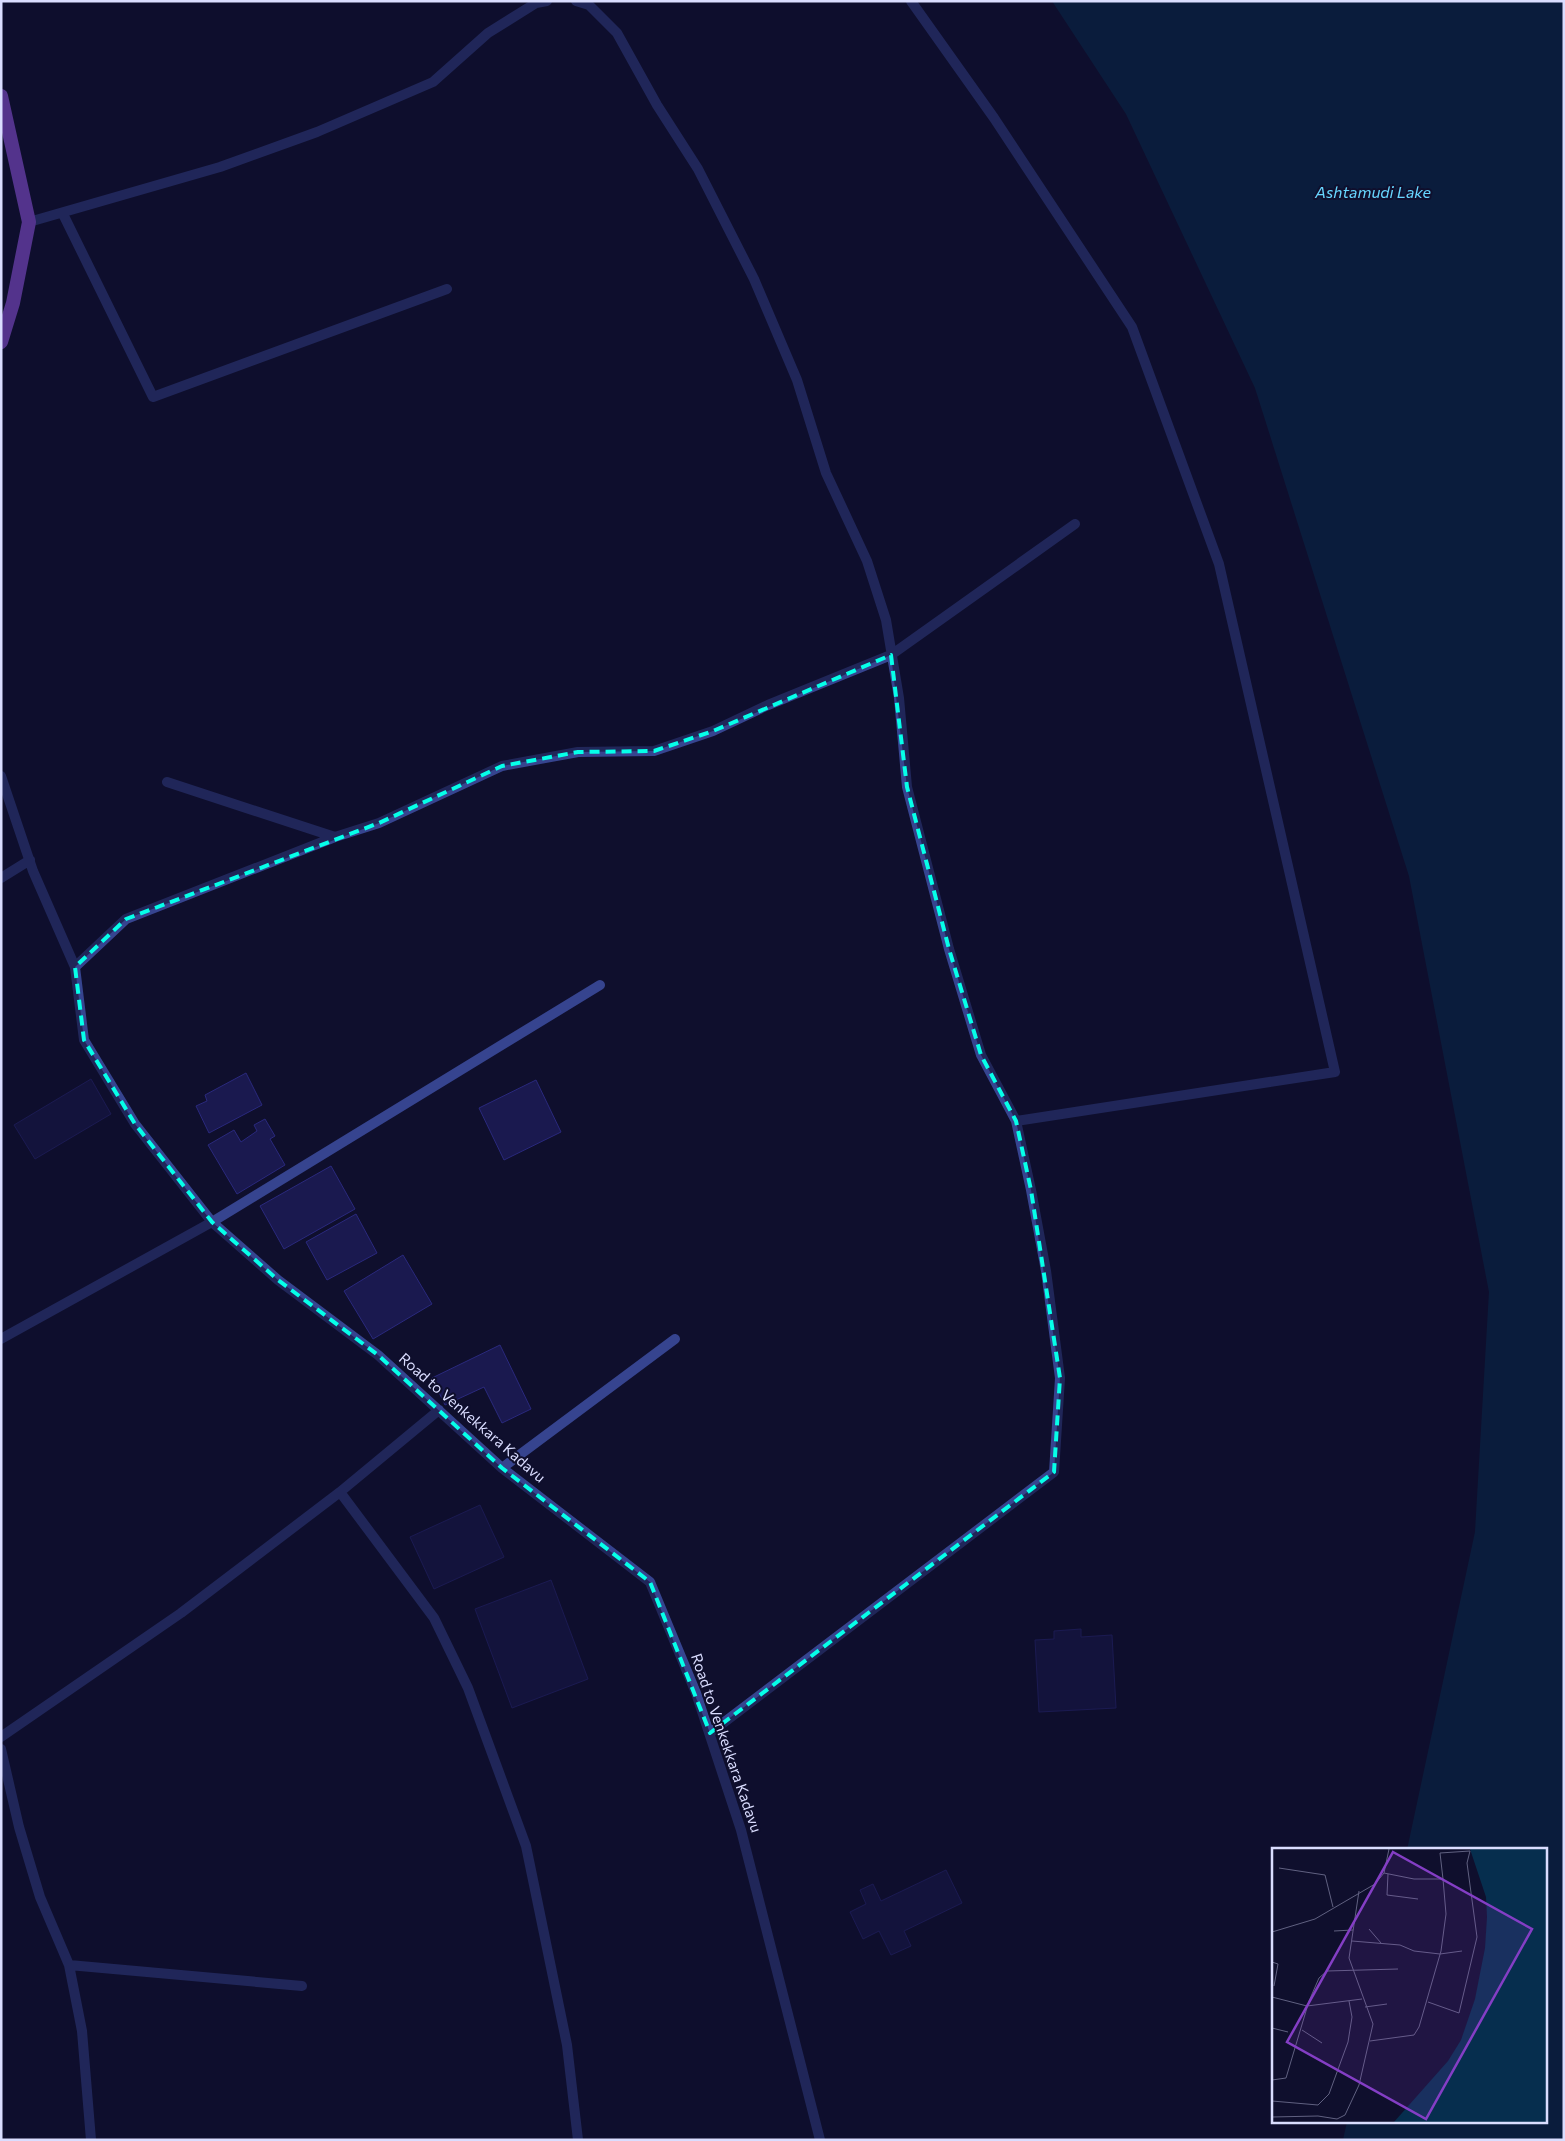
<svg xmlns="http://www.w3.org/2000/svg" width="1565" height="2141" font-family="Commissioner,sans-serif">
<rect width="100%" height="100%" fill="#0f0f2d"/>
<path fill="#062e4e" d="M1052,1H1564V2140H1343L1347,2122H1546V1850H1407L1475,1532L1489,1292L1409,876L1255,388L1126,114Z"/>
<path fill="#1a194f" stroke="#2a297d" d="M246,1073L262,1105L209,1133L196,1106L207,1101L205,1095Z
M91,1079L111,1114L35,1159L14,1125Z
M536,1080L561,1132L504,1160L479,1108Z
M265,1119L275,1136L270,1139L285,1165L237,1194L208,1145L234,1130L241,1142L257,1131L254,1125Z
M331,1166L355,1209L284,1249L260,1206Z
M356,1214L377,1253L327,1280L306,1242Z
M403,1255L432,1304L373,1339L344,1291Z
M500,1345L531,1409L502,1423L484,1387L445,1405L432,1378Z
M480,1505L504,1557L434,1589L410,1537Z
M551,1580L588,1679L512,1708L475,1609Z
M1081,1629V1637L1112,1635L1116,1708L1039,1712L1035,1640L1054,1639V1631Z
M946,1870L962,1903L904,1931L911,1946L891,1955L879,1931L863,1939L850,1912L866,1904L860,1890L873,1884L881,1901Z"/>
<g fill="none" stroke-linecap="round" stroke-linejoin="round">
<path stroke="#36448f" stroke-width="10" d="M576,1L589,5L617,33L657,105L698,169L754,279L797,380L826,473L867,561L886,620L899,698L907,787L949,949L981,1055L1016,1121L1031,1190L1046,1271L1060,1378L1054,1472L710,1733
M911,1L994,118L1132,327L1219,564L1335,1072L1016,1121
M63,214L153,397L447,289
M29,222L220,167L317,132L433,82L488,33L536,3L547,1
M1,776L33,871L75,967L84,1040L135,1124L212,1222L278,1280L378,1355L502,1468L650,1582L696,1693L741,1830L820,2140
M167,782L335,837
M1,878L30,860
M75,967L126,919L335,837L379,823L502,766L578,752L654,751L713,731L768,705L891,655L1075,524
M1,1339L212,1222L600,985
M502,1468L675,1339
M340,1492L434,1618L468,1688L526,1846L567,2045L578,2140
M1,1737L181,1613L340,1492L439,1410
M1,1749L19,1827L40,1897L69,1965L82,2031L91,2140
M69,1965L302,1986"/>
<path stroke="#a661ff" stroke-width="14" d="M1,96L29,222L13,303L1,342"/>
</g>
<path d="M0 0H1565V2141H0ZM891,655L907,787L949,949L981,1055L1016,1121L1031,1190L1060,1378L1054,1472L710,1733L650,1582L502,1468L378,1355L278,1280L212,1222L135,1124L84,1040L75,967L126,919L379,823L502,766L578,752L654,751L713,731Z" fill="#0f0f2d" fill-opacity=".55" fill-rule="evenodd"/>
<path fill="none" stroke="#06ffe9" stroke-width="4" stroke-dasharray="10 6" stroke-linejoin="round" d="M891,655L907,787L949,949L981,1055L1016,1121L1031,1190L1060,1378L1054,1472L710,1733L650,1582L502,1468L378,1355L278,1280L212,1222L135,1124L84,1040L75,967L126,919L379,823L502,766L578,752L654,751L713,731Z"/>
<g text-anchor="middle" stroke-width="4" stroke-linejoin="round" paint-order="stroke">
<g font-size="15" fill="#daddff" stroke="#0f0f2d">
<text transform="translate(472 1418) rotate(41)" y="5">Road to Venkekkara Kadavu</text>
<text transform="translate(726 1743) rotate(71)" y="5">Road to Venkekkara Kadavu</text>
</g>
<g font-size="16" font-style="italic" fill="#68d6ff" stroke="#0f0f2d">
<text x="1373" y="198">Ashtamudi Lake</text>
</g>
</g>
<g transform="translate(1272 1848)">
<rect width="275" height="275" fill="#0f0f2d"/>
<path d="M198,1H275V274H122L176,213L189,192L203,151L213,100L215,69L214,49Z" fill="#062e4e"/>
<path fill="none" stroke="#606181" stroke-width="1" d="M7,20L53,27L61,59M116,26L115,47L146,51M97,81L109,95M62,83L81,82M0,84L43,71L103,36L112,25L117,1M80,93L128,97L142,103L168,106L190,103M0,114L6,116L2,138M0,149L35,158L90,151M156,154L187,165L205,89L195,15L198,3L168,5L171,31M93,159L115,156M0,180L16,184M30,182L50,195M98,193L142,187L147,179L169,103L174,66L171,31H142L112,25M0,232L14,230L37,153L47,130L55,123L126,121M0,253L46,257L57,246L76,194L80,169L77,153M0,269L46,268L65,271L73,267L87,237L101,176L77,110L87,43"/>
<path fill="#843ec5" fill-opacity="0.15" stroke="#843ec5" stroke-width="2.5" d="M121,4L260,81L154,271L15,194Z"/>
<rect width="275" height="275" fill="none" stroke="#daddff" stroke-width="2.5"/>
</g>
<rect width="1565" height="2141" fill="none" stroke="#daddff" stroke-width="5"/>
</svg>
